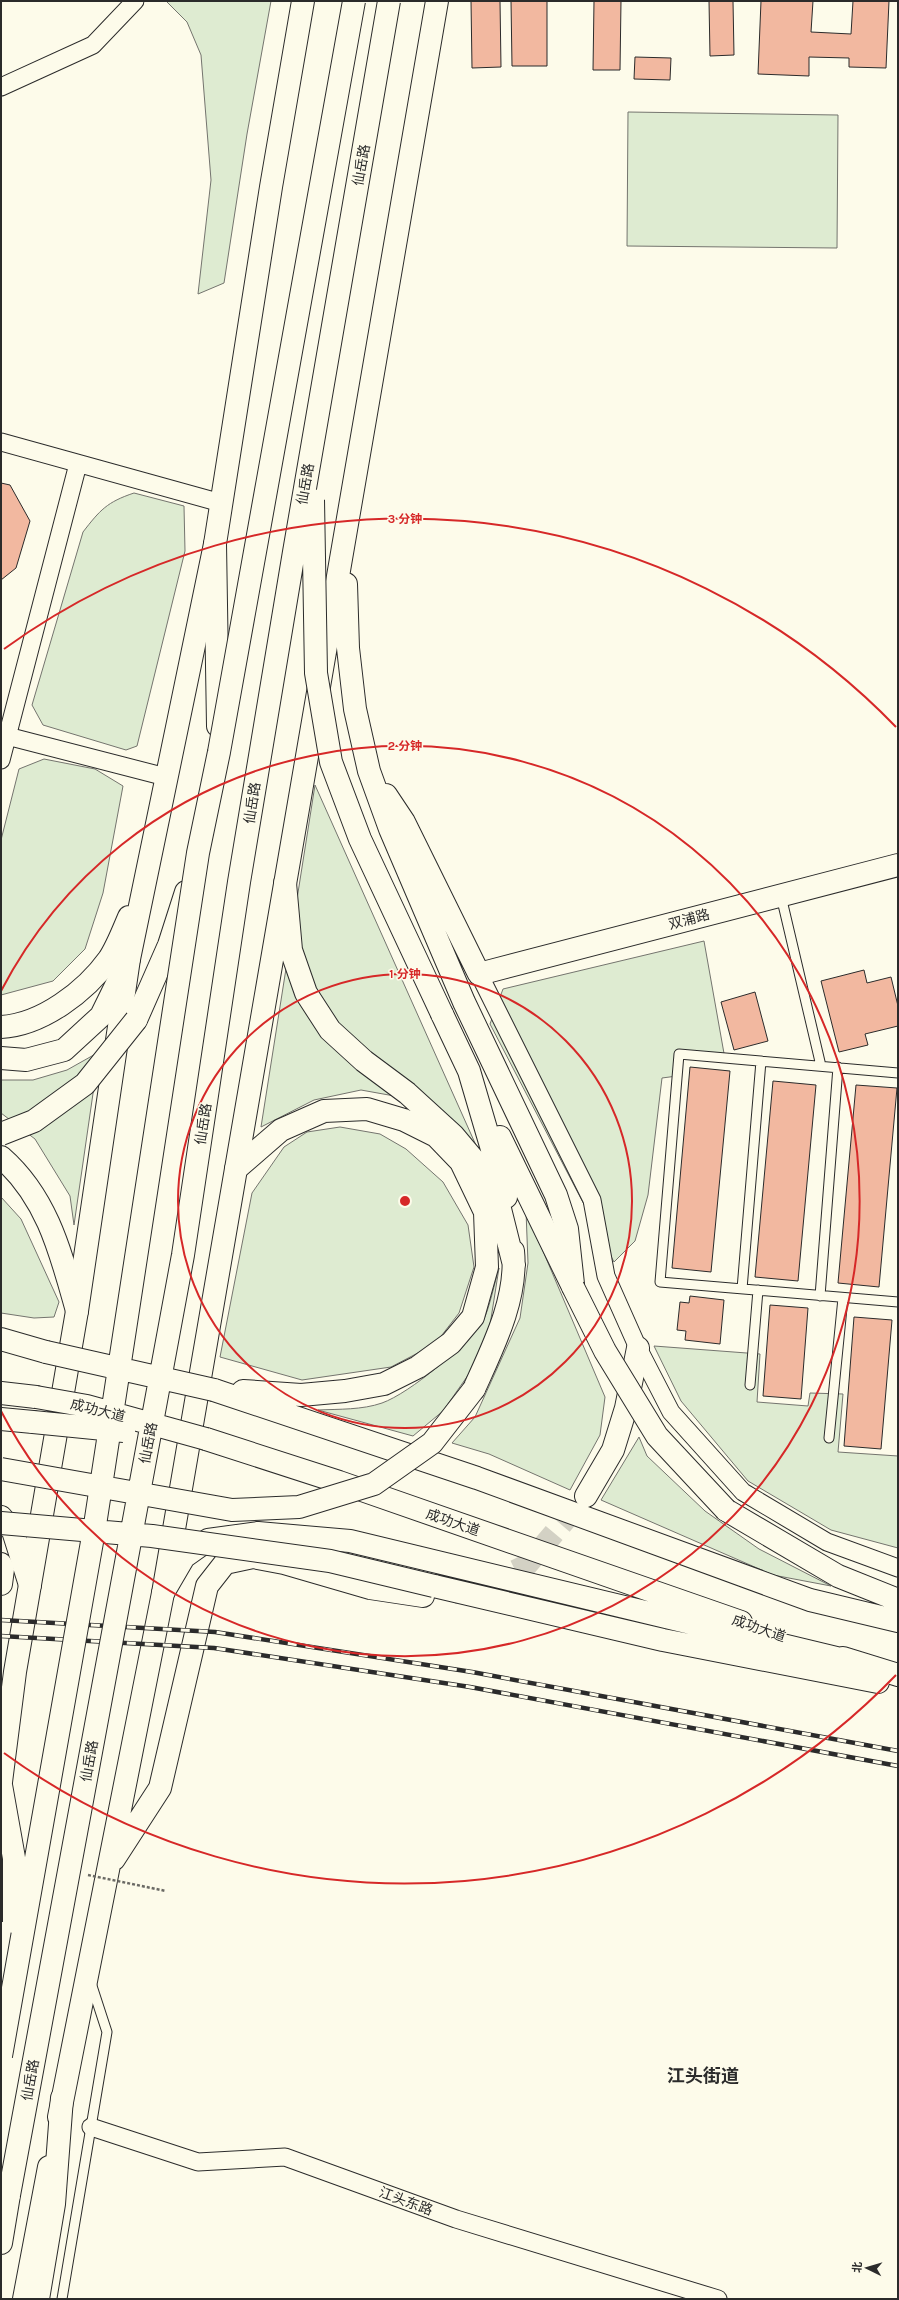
<svg xmlns="http://www.w3.org/2000/svg" width="899" height="2300" font-family="Karla,'Noto Sans SC',sans-serif">
<rect width="100%" height="100%" fill="#fdfbea"/>
<path fill="#deebd1" stroke="#74746e" d="M166,1H271L247,134L224,283L198,294L211,180L201,55L187,22Z
M628,112L838,115L837,248L627,246Z
M134,493L184,506L185,551L137,746L126,750L43,725L32,705L83,532C100,510 107,502 134,493Z
M44,759L95,769L123,786L103,893L85,949L53,981L1,995V840L19,769Z
M315,785L479,1152L450,1117L411,1099L361,1090L314,1100L261,1127Z
M704,941L725,1059L683,1057L677,1076L662,1078L648,1195L635,1241L614,1262L490,1024L503,989Z
M99,1052L74,1225L70,1196L35,1139L1,1113V1080H33L67,1070Z
M340,1127L380,1134L406,1149L443,1182L468,1225L474,1267L459,1313L435,1344L391,1367L302,1380L220,1357L252,1193L284,1147L307,1132Z
M1,1197L21,1219L59,1302L54,1317L34,1318L1,1313Z
M526,1211L605,1397L600,1435L570,1490L489,1454L452,1443L475,1417L520,1318L528,1263Z
M499,1268L490,1325L471,1371L443,1411L413,1436L318,1410C339,1409 362,1410 382,1403C410,1393 466,1346 483,1321C489,1310 495,1281 499,1268Z
M654,1346L760,1354L757,1402L808,1406L810,1393L843,1394L838,1452L898,1456V1548L831,1530L748,1481L681,1401Z
M639,1437L647,1456L705,1511L759,1549L831,1586L773,1575L601,1500Z"/>
<path fill="#f2b8a0" stroke="#2b2b2b" d="M471,1H500L501,67L472,68Z
M511,1H547V66H512Z
M594,1H621L620,70H593Z
M709,1H733L734,55L710,56Z
M761,1H813L811,32L851,34L853,1H889L886,68L849,67V58L809,57V76L758,74Z
M635,57L671,58L670,80L634,79Z
M1,483L10,485L30,521L16,568L1,580Z
M864,970L867,983L891,977L898,1006V1026L865,1034L868,1045L839,1052L821,981Z
M755,992L768,1041L734,1050L721,1002Z
M690,1067L730,1071L711,1272L672,1268Z
M773,1081L816,1085L798,1281L755,1277Z
M856,1085L897,1088L879,1287L838,1283Z
M690,1296L724,1300L720,1344L685,1340L686,1331L677,1330L680,1302L689,1303Z
M770,1305L808,1308L801,1399L763,1396Z
M854,1317L892,1320L881,1449L844,1446Z"/>
<g fill="none" stroke-linecap="round" stroke-linejoin="round">
<path stroke="#d3d1c4" stroke-width="22" stroke-dasharray="22 11" stroke-linecap="butt" d="M454,1593L473,1591L527,1565L583,1499"/>
<g stroke="#2b2b2b" stroke-width="11">
<path id="lane" d="M781,896L821,1066
M898,1073L679,1054L660,1282L898,1302
M742,1289L761,1061
M820,1296L838,1067
M750,1385L758,1290
M829,1438L843,1298
M62,2299L107,2032L91,1983"/>
</g>
<g stroke="#2b2b2b" stroke-width="19">
<path id="street" d="M1,87L93,45L135,1
M1,442L221,503
M7,736L166,777
M1,760L78,464
M479,974L592,1200L606,1276L638,1348L671,1412L743,1492L827,1542L898,1568
M91,2127L198,2162L285,2157L456,2219L718,2299"/>
</g>
<g stroke="#2b2b2b" stroke-width="24">
<path id="secondary" d="M346,584L348,648L355,709L369,771L390,829L464,1002L556,1195L567,1229L573,1284
M386,795L404,822L479,974L898,865
M1,1027C42,1025 86,991 109,959C117,947 123,931 129,917
M586,1496L613,1450L626,1408L638,1348
M1,1564L3,1569L1,1584
M1,1782L15,1672L77,1311L129,959L215,544L271,187L303,1
M114,1859L160,1788L207,1586L225,1563L253,1557L284,1563L370,1588L423,1596
M59,2117L163,1593L437,1
M24,2299L49,2167"/>
</g>
<g stroke="#2b2b2b" stroke-width="24">
<path id="highway" d="M215,544L218,726
M285,883L291,950L306,993L330,1030L364,1061L407,1093L453,1135L484,1172L499,1205L514,1265
M442,1014L469,1071L506,1197
M136,1020L169,945L186,892
M1,1058L26,1060L64,1050L101,1016L129,959
M500,1137L573,1287
M1,1157C48,1198 61,1254 77,1311
M236,1169L281,1130L324,1111L367,1109L404,1120L436,1136L461,1162L485,1212L487,1267L473,1317L451,1343L418,1367L384,1384L345,1391L301,1395L243,1391
M1,1339L46,1352
M474,1389C493,1347 518,1298 513,1251
M214,1390L477,1478L810,1600L898,1621
M1,1393L36,1397
M1,1419L33,1422
M206,1439L339,1482L741,1622
M726,1510L838,1576L898,1600
M1,1517L13,1531L30,1585
M434,1586L663,1640L878,1682
M163,1593L184,1557L208,1540L258,1533L350,1541L857,1663
M843,1658L898,1675
M1,2243L9,2195
M38,2299L54,2204L62,2098"/>
</g>
<use href="#lane" stroke="#fdfbea" stroke-width="9"/>
<use href="#street" stroke="#fdfbea" stroke-width="17"/>
<use href="#secondary" stroke="#fdfbea" stroke-width="22"/>
<use href="#highway" stroke="#fdfbea" stroke-width="22"/>
<g stroke="#2b2b2b" stroke-width="4.5">
<path id="rail" d="M1,1620L215,1632L472,1672L898,1751
M1,1636L214,1648L470,1687L898,1766"/>
</g>
<use href="#rail" stroke="#fdfbea" stroke-width="3" stroke-dasharray="9" stroke-linecap="butt"/>
<g stroke="#2b2b2b" stroke-width="24" stroke-linecap="butt">
<path id="highway-bridge" d="M313,500L316,673L331,762L360,839L442,1014
M1,1134L34,1121L85,1084L136,1020
M573,1287L605,1351L657,1436L726,1510
M46,1352L214,1390
M36,1397L87,1406L206,1439
M33,1422L124,1431
M1,1469L232,1510L299,1507L374,1484L432,1443L474,1389
M1,1523L152,1536L330,1561L434,1586
M1,1785L14,1858V1922
M1,2056L95,1525L198,853L219,752L354,1
M9,2195L183,1255L239,882L294,552L389,1"/>
</g>
<path stroke="#6a6964" stroke-width="2.5" stroke-dasharray="3 2" stroke-linecap="butt" d="M88,1875L166,1891"/>
<use href="#highway-bridge" stroke="#fdfbea" stroke-width="22"/>
</g>
<g fill="none" stroke="#d62828" stroke-width="2">
<circle cx="405" cy="1201" r="227"/>
<path d="M1 991A455 455 0 1 1 1 1411"/>
<path d="M896 1675A682 682 0 0 1 4 1753M4 649A682 682 0 0 1 896 727"/>
</g>
<g text-anchor="middle" stroke-width="3" stroke-linejoin="round" paint-order="stroke">
<g font-size="14" fill="#2b2b2b" stroke="#fdfbea">
<text transform="translate(361 165) rotate(-80)" y="5">仙岳路</text>
<text transform="translate(305 484) rotate(-80)" y="5">仙岳路</text>
<text transform="translate(252 803) rotate(-81)" y="5">仙岳路</text>
<text transform="translate(689 919) rotate(-15)" y="5">双浦路</text>
<text transform="translate(203 1124) rotate(-81)" y="5">仙岳路</text>
<text transform="translate(98 1410) rotate(14)" y="5">成功大道</text>
<text transform="translate(148 1443) rotate(-79)" y="5">仙岳路</text>
<text transform="translate(453 1522) rotate(19)" y="5">成功大道</text>
<text transform="translate(759 1628) rotate(19)" y="5">成功大道</text>
<text transform="translate(89 1761) rotate(-80)" y="5">仙岳路</text>
<text transform="translate(30 2080) rotate(-80)" y="5">仙岳路</text>
<text transform="translate(406 2201) rotate(20)" y="5">江头东路</text>
</g>
<g font-size="18" font-weight="bold" fill="#2b2b2b" stroke="#fdfbea">
<text x="703" y="2082">江头街道</text>
</g>
</g>
<circle cx="405" cy="1201" r="6" fill="#d62828" stroke="#fdfbea" stroke-width="2"/>
<g font-size="12" text-anchor="middle" font-weight="bold" fill="#d62828" stroke="#fdfbea" stroke-width="3" stroke-linejoin="round" paint-order="stroke">
<text x="405" y="523">3 分钟</text>
<text x="405" y="750">2 分钟</text>
<text x="405" y="978">1 分钟</text>
</g>
<rect width="899" height="2300" fill="none" stroke="#2b2b2b" stroke-width="4"/>
<g transform="translate(867 2268) rotate(275)" stroke="#fdfbea" stroke-width="3" paint-order="stroke">
<path d="M0-3L7 15L0 10L-7 15Z" fill="#2b2b2b"/>
<text y="-6" font-size="11" font-weight="bold" text-anchor="middle" fill="#2b2b2b">北</text>
</g>
</svg>
